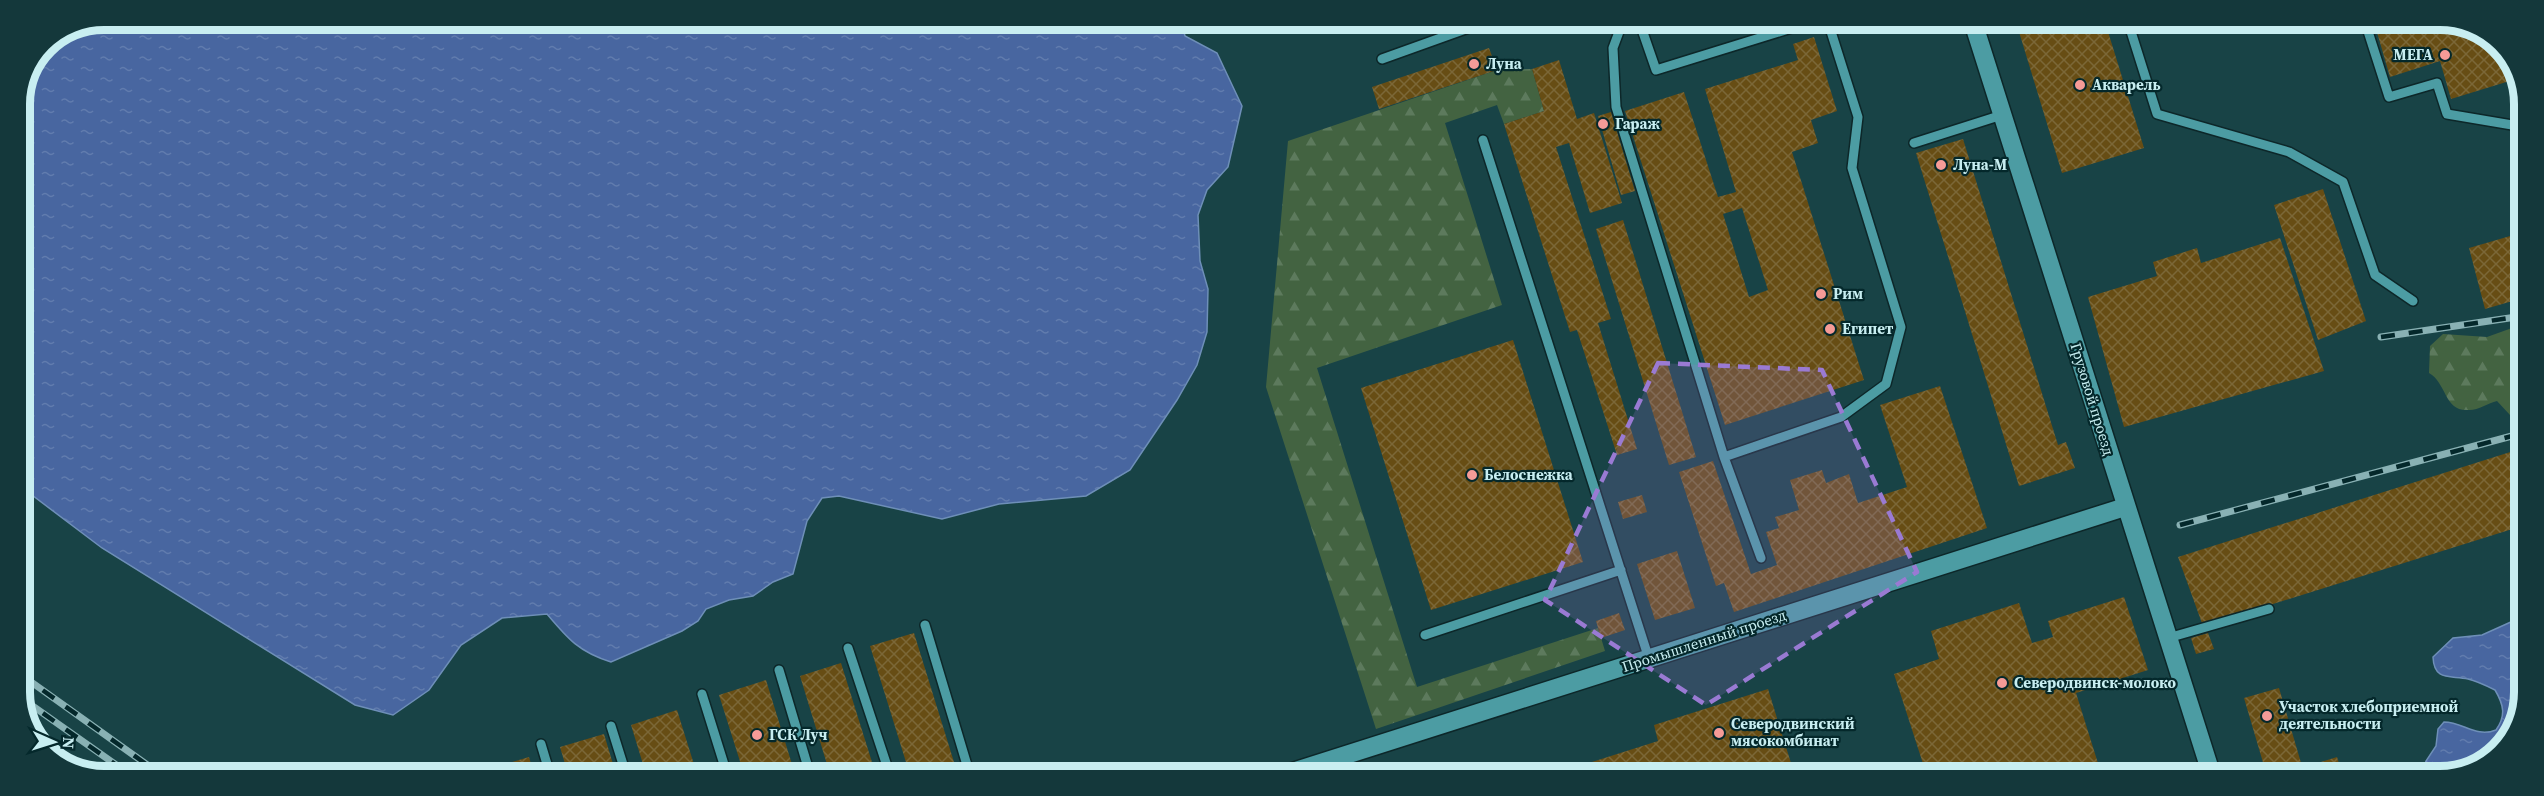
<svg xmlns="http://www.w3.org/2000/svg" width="2544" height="796" font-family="'Source Serif 4',serif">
<defs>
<pattern id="forest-firs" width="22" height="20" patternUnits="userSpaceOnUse" patternTransform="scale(1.5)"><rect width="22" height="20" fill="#436341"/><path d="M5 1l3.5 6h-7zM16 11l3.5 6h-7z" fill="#5d7a5d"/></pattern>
<pattern id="water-ripples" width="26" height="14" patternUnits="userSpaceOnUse" patternTransform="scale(1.5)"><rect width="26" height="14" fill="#4866a0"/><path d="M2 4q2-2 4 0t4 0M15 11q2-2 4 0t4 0" fill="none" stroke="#617cae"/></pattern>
<pattern id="building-cross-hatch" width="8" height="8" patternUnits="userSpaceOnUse" patternTransform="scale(1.5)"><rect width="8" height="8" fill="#674d14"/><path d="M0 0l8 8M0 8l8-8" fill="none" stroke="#7b6737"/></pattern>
</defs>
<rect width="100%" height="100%" fill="#184346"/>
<path fill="url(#forest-firs)" d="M1532,69L1544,111L1504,124L1497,105L1445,123L1502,305L1317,368L1417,687L1598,628L1605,651L1376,729L1266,387L1288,141L1497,70Z
M2512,328L2523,331V418L2510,415L2497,401C2488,403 2479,410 2469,410C2444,412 2447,383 2429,373L2430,346L2443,334L2487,337Z"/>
<path fill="url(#water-ripples)" stroke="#6e8fb8" stroke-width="1.5" d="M104,20L1181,21L1185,36L1217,53L1242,106L1228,167L1207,190L1198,215L1200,261L1208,289L1207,332L1197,365L1177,400L1130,470L1086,496L999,504L942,519L839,496L822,498L807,521L793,574L773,582L753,596L729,600L706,609L698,621L682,631L611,662C579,652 568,639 547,614L502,618L461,645L429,690L393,715L355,705L102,548L20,486V103L44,44Z
M2522,617V715L2491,759L2441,776H2421L2426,761L2436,746L2438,729L2444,722C2463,722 2476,738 2496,730C2506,716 2504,705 2495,690C2487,686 2477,681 2468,679C2451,675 2434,682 2433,657L2453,638L2482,635Z"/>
<path fill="url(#building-cross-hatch)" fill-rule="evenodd" d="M1765,22H1789L1767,29Z
M2016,22H2105L2144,148L2062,173Z
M2374,22H2462L2504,48L2516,79L2451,99L2440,61L2390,77Z
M1814,37L1837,111L1811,120L1818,143L1792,152L1864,380L1725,425L1625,111L1684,92L1718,197L1736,192L1705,89L1798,60L1793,44ZM1742,208L1768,290L1749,297L1723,214Z
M1489,48L1497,70L1379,109L1372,87Z
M1559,60L1577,119L1594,113L1622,203L1590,213L1569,143L1556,147L1611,319L1598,323L1637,449L1617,455L1577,330L1570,332L1504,124L1544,111L1532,69Z
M1611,112L1635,191L1621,195L1598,116Z
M1963,139L2058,445L2066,442L2075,468L2019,486L1916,153Z
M2323,189L2366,321L2318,340L2274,205Z
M1623,220L1696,457L1669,465L1596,229Z
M2524,232L2523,298L2485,309L2469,248Z
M2280,238L2324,371L2124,427L2088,297L2157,276L2153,262L2197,248L2201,263Z
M1513,340L1583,562L1431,610L1361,388Z
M1940,386L1987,528L1734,612L1724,583L1716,586L1679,472L1713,461L1751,574L1777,565L1766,532L1779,528L1775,517L1799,510L1790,480L1822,470L1826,483L1849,474L1858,503L1907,487L1880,405Z
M2523,448L2522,526L2203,626L2178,557Z
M1642,495L1647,512L1623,519L1618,502Z
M1677,551L1695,608L1655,620L1637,564Z
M2124,597L2148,670L2076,693L2102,776H1927L1894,674L1939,659L1931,631L2019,603L2032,643L2053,637L2048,621Z
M1619,613L1625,630L1601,638L1596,621Z
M914,633L958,775H910L870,646Z
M2208,633L2214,649L2196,654L2191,638Z
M841,663L876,775L830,774L800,676Z
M766,680L795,774H744L719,695Z
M2279,688L2304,773L2292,776H2267L2244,698Z
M1768,689L1795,776L1551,775L1658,741L1654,725Z
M677,710L697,774H646L631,725Z
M604,734L616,774H568L560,747Z
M529,757L534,774H487L486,770Z
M2337,757L2343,776H2311L2308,766Z"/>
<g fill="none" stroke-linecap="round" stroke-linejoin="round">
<g stroke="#0d2729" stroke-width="12">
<path id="service" d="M1623,21L1613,48L1616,107L1724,457L1761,558
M1639,21L1656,70L1811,22
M2128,22L2157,114L2289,152L2343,182L2375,275L2413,301
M2365,22L2389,97L2437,83L2447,114L2524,127
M1382,59L1488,21
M1483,140L1649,659
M1914,143L2002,115
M1724,457L1841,417L1886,384L1901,327L1852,168L1858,117L1828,22
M925,625L970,775
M1425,635L1621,570
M2168,638L2269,609
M848,648L890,775
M779,670L810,774
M702,694L727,774
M611,726L626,774
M541,744L550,774
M468,768L471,774"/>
</g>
<g stroke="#0d2729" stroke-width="21">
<path id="minor" d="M1973,22L2212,776
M1283,775L2125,507"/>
</g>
<use href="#service" stroke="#4c9ca3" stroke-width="9"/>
<use href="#minor" stroke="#4c9ca3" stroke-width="18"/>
<g stroke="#89b1b4" stroke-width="7">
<path id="rail" d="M2381,337L2523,316
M2180,525L2523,433
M20,674L160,774
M20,697L129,774"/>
</g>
<use href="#rail" stroke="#04282b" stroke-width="4.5" stroke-dasharray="14" stroke-linecap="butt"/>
</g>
<path fill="#9a7ad3" fill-opacity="0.2" stroke="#9a7ad3" stroke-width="4.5" stroke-dasharray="12 8" stroke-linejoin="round" d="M1658,363L1822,370L1917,572L1706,705L1545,600Z"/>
<g fill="#f59b97" stroke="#04282b" stroke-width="2">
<circle cx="2445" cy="55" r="6"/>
<circle cx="1474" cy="64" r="6"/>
<circle cx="2080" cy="85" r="6"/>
<circle cx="1603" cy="124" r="6"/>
<circle cx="1941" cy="165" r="6"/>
<circle cx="1821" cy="294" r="6"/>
<circle cx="1830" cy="329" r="6"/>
<circle cx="1472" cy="475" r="6"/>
<circle cx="2002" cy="683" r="6"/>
<circle cx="2267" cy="716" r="6"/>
<circle cx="1719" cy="733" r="6"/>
<circle cx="757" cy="735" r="6"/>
</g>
<g text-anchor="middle" stroke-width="4.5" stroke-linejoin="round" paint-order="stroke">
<g font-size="15" font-weight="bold" fill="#c8eef1" stroke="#04282b" text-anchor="start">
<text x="2433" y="60" text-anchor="end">МЕГА</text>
<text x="1486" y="69">Луна</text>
<text x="2092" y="90">Акварель</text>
<text x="1615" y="129">Гараж</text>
<text x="1953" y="170">Луна-М</text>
<text x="1833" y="299">Рим</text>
<text x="1842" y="334">Египет</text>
<text x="1484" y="480">Белоснежка</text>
<text x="2014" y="688">Северодвинск-молоко</text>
<text x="2279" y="712">Участок хлебоприемной<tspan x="2279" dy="17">деятельности</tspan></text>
<text x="1731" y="729">Северодвинский<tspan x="1731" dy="17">мясокомбинат</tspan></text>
<text x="769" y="740">ГСК Луч</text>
</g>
<g font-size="15" fill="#c8eef1" stroke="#04282b">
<text transform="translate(2092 399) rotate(73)" y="5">Грузовой проезд</text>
<text transform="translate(1704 641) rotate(-18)" y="5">Промышленный проезд</text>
</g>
</g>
<path d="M0 0H2544V796H0ZM104 30H2440A74 74 0 0 1 2514 104V692A74 74 0 0 1 2440 766H104A74 74 0 0 1 30 692V104A74 74 0 0 1 104 30Z" fill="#14383b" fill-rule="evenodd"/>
<path fill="none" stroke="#c8eef1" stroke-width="8" d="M104 30H2440A74 74 0 0 1 2514 104V692A74 74 0 0 1 2440 766H104A74 74 0 0 1 30 692V104A74 74 0 0 1 104 30Z"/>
<g transform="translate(54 742) rotate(93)" stroke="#04282b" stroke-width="4.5" paint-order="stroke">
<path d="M0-4.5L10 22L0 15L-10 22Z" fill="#c8eef1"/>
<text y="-9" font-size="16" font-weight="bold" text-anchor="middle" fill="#c8eef1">N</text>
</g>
</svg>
